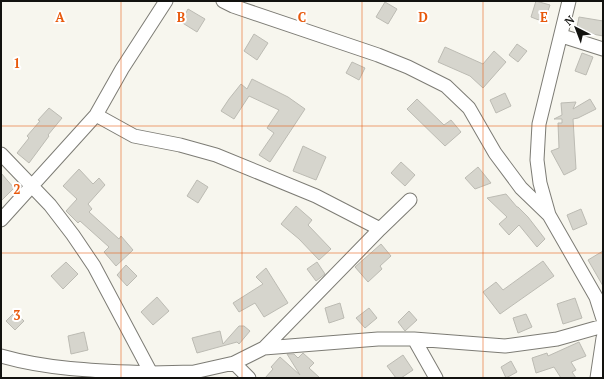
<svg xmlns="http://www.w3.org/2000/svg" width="604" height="379" font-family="'PT Serif',serif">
<rect width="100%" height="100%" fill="#f7f6ee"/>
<path fill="#d6d5cd" stroke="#bcbbb3" d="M536,1L550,5L544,22L531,17Z
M385,2L397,9L388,24L376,17Z
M188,9L205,19L197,32L181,22Z
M579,17L603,21V36L587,33V35L576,32Z
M254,34L268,43L257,60L244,51Z
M517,44L527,51L518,62L509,55Z
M445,47L483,64L494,51L506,62L483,88L470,76L438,62Z
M582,53L593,57L586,75L575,71Z
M352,62L365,68L359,80L346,73Z
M252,79L288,97L305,109L270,162L259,155L274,133L267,128L279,110L249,96L234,119L221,111L229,99L241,84L247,89Z
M505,93L511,106L496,113L490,100Z
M417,99L444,125L451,120L461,132L445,146L407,109Z
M590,99L596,109L578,118L573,119L576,169L564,175L551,151L559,148L558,123H562V119H554L562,115L561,103L576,102L573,109Z
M49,108L62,118L48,135L49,136L29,163L17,153L29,138L27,136L40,121L38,120Z
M303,146L326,157L316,180L293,171Z
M401,162L415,175L405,186L391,173Z
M478,167L491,183L475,189L465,178Z
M79,169L93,184L99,178L105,185L88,204L92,209L89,212L119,239L121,236L133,250L116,266L104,252L109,247L80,221L78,223L66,211L77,199L63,186Z
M1,173L14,188L1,201Z
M197,180L208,187L198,203L187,196Z
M506,194L517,207H518L528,217L545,239L537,247L519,225L509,235L499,224L507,217L487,198Z
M296,206L312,220L308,225L331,249L319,260L299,239L281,224Z
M581,209L587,224L573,230L567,215Z
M381,244L391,256L380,266L382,269L368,282L355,267Z
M603,251V286L588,260Z
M543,261L554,276L500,314L483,292L496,282L503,290Z
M66,262L78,274L63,289L51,276Z
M317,262L325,274L316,281L307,269Z
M126,265L137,276L127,286L117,275Z
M266,268L288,303L264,317L255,303L239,312L233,303L263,284L256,277Z
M157,297L169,311L153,325L141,312Z
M575,298L582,318L563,324L557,304Z
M340,303L344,318L329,323L325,308Z
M369,308L377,318L365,328L356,318Z
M409,311L417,320L405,331L398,322Z
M15,312L24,321L15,330L6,321Z
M526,314L532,327L518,333L513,318Z
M239,326H244L250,331L239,344L237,342L197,353L192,338L220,331L223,344Z
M84,332L88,350L71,354L68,336Z
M579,342L586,356L571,362L576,370L572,372L576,378H561L554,367L536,373L532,358L547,353L548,356Z
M303,353L314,363L309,368L320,378H265L273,369L271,367L280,357L300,375L287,354H294L298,358Z
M403,355L413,370L401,378H396L387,366Z
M511,361L517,372L506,378L501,367Z"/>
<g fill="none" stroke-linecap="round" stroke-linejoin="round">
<g stroke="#7d7c75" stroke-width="15">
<path id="minor" d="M223,1L233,6L378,55L408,67L446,86L469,108L495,153L521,188L549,215L540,183L537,160L539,124L569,1
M562,36L603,49
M96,115L134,136L180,145L216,155L316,196L380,229
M1,154L50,205L73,235L94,266L151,373L194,372L234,363L264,348L378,339H414L505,346L557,339L603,326
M549,215L596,297L603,319
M1,220L96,115L122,69L166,1
M414,339L436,378
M264,348L380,229L410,200
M1,356C50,370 100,371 151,373
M234,363L249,378
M597,378L603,338"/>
</g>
<use href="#minor" stroke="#fff" stroke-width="13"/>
</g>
<path fill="none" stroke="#e8590c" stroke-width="1" stroke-opacity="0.55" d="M121,1V378M242,1V378M362,1V378M483,1V378M1,126H603M1,253H603"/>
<g font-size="13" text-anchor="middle" font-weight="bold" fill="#e8590c" stroke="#fff" stroke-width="4" stroke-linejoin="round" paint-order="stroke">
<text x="60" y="22">A</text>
<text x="181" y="22">B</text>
<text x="302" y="22">C</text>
<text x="423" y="22">D</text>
<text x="544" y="22">E</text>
<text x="17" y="68">1</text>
<text x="17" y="194">2</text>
<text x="17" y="320">3</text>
</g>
<rect width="604" height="379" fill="none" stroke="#12120f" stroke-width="4"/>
<g transform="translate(576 28) rotate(318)" stroke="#ffffff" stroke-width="3" paint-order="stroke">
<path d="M0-3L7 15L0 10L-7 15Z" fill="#12120f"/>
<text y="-6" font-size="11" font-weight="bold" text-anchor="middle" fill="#12120f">N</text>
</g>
</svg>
